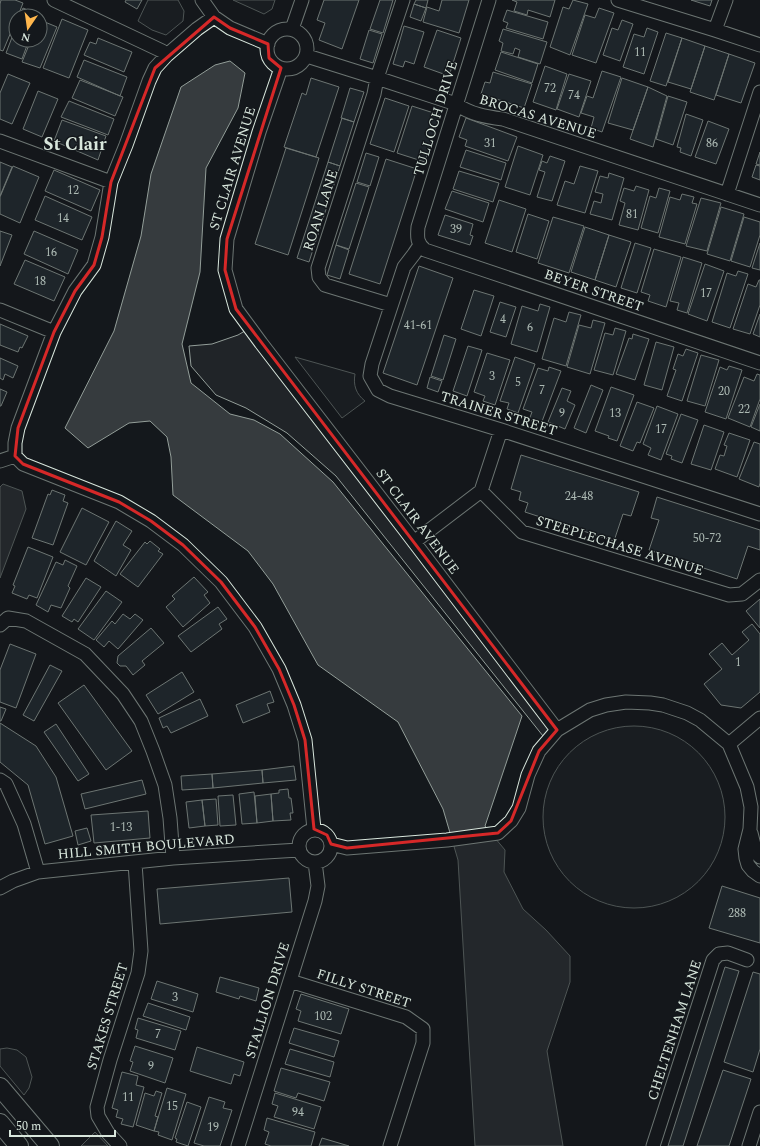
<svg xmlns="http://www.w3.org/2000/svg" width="760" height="1146" font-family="Spectral,serif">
<rect width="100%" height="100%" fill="#14181c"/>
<path fill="#202428" stroke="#939e99" d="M148,0H178L184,11L183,21L166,35L152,30L138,21Z
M233,0H275L272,9L264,14Z
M250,328L557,730L547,741L336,476L287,433L246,408L216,395L191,366L189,346L212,344L238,335Z
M295,357L355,374C353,385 356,394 365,401L342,418Z
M543 817a91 91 0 1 1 182 0a91 91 0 1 1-182 0Z
M7,1048L17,1050L26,1057L32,1077L29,1088L24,1095L0,1066V1049Z
M95,1132L108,1146H81Z"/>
<path fill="#363b3e" stroke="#939e99" d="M230,61L245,73L238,108L206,168L200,272L182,344L191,383L230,414L254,420L280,434L333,482L522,716L485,826L505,850L504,872L523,909L546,930L570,956V982L547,1051L563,1146H475L458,860L443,809L398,722L318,665L273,584L248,551L173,495L171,457L167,437L150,421L129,423L88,448L65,428L114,331L141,236L151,174L181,87L215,65Z
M3,484L22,491L26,509L0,578V487Z"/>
<path fill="#2c363c" stroke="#d8e6dc" d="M1,0H15L23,3L18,16H16V20L3,51L0,50V4Z
M126,0H142L137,9L125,2Z
M324,0H359L342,49L319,40L325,23L317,20Z
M380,0H393L383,33L370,29Z
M416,0H428L426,8L414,4Z
M442,0H469L459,33L423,22L427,7L439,11Z
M512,0H555L550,17L528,10L527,15L514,11L517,2Z
M573,0L588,4L570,55L550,47L563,7L569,9Z
M691,0H712L710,6Z
M414,4L426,8L421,21L410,17Z
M23,8L39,15V16H20Z
M599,8L614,13L596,63L572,55L585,15L595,18Z
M507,10L548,22L543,39L506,28L508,23L503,21Z
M62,19L88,30L69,78L43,68Z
M40,20L57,27L40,68L22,62L31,40H40Z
M622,20L633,24L620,61L603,55L612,28L618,30Z
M404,26L424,32L414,64L405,61L403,67L393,64Z
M16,27V40H29L22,59L6,53Z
M647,28L658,32L644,74L623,67L634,34L644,37Z
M503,29L547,42L540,64L518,57L520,50L515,48L513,54L501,51L503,43L499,41Z
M369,30L382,34L373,63L360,59Z
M437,30L461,38L449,76L424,67Z
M666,33L682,38L666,86L650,81Z
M98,38L132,52L124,72L84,55L90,42L96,44Z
M682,38L705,46L691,89L668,82Z
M705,46L729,54L714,100L690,92Z
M501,52L538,64L532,83L495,70Z
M729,54L755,63L741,103L716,95Z
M84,60L127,77L120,96L77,77Z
M545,66L567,74L556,110L533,102Z
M602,71L621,77L602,132L591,128L594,117L581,113L587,96L593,98Z
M493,72L532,84L524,108L481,94L485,82L490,83Z
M8,74L30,83L12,124L0,119V93Z
M569,74L591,81L579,117L557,109Z
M311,78L339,87L316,157L284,147L302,93L306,95Z
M622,78L648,87L633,130L608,123Z
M80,80L123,97L115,116L72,98Z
M648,87L667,96L653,147L630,139Z
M350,88L364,92L354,122L341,118Z
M38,91L58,99L42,137L23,129Z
M668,96L687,102L673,145L656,139Z
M385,98L409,106L394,152L370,144Z
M69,101L114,119L108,135L61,117Z
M412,106L440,115L425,162L397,153Z
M686,114L703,120L691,156L680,152L681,148L677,147Z
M342,118L354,122L340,166L328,162Z
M466,118L517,137L508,161L465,146L467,140L459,137Z
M62,120L106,136L98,160L54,141Z
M708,121L729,129L716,164L695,157Z
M518,146L543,155L530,195L505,187Z
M286,148L319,158L288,255L255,244Z
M466,150L506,163L501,180L460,167Z
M760,152V165L756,164Z
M366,153L379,157L370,186L357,182Z
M550,156L565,161L552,201L537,197L545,172L539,170L542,161L547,163Z
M386,159L417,169L380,284L349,274Z
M0,162L12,167L0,196Z
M328,162L340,166L309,262L297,258Z
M756,165L760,166V180L752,177Z
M13,166L39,177L20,223L0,214V197Z
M580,166L598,171L585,213L557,205L565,181L574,184Z
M54,170L100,190L91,211L45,191Z
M459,171L499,183L493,202L453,189Z
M609,173L624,178L612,220L590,214L594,201L601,203L603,194L595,192L600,176L608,178Z
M356,183L369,187L349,249L336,245Z
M636,186L649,190L638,230L619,225L625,203L620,201L624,188L634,191Z
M659,188L670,191L658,233L641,228L650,196L656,198Z
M452,191L489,203L483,222L445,209Z
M682,194L694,197L692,203L697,204L685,244L659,237L670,197L680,200Z
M45,196L92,217L82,240L35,220Z
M701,198L721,203L707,251L686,246Z
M499,200L526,209L512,252L485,243Z
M721,207L744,214L730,261L707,254Z
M528,214L549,221L537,259L516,252Z
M445,215L473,224L470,235L473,236L470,245L438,235Z
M553,217L584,226L569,273L538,263Z
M744,217L760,222V235L750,267L731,261Z
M585,227L609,235L595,280L571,272Z
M0,231L12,235L0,266Z
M34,231L78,250L68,274L24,254Z
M609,235L631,242L616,287L595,280Z
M635,243L651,248L637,293L621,288Z
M760,243V270L752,268Z
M336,245L349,250L340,279L327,275Z
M654,249L681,257L666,307L648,301L650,295L641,292Z
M683,257L702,263L687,313L677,310L679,303L670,301Z
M25,260L65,277L54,301L14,284Z
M705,264L724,271L707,321L688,314Z
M419,266L453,278L417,385L383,373Z
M738,271L748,274L730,328L712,322L727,273L736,276Z
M759,280H760V305L750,334L733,329L748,284L756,287Z
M474,290L494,296L481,336L461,329Z
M500,302L516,307L506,337L490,332Z
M540,304L550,307L537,352L511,344L522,306L538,311Z
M569,312L581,315L566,366L542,359L554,318L566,322Z
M760,314V337L753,334Z
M593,320L605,323L590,374L567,367L579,325L591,328Z
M0,324L28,336L22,348L20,347L18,352L0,345Z
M615,328L626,331L613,375L594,370L605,333L613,335Z
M633,334L649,339L635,380L616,374L629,338L632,339Z
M444,335L456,339L443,380L431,376Z
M656,342L674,347L662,390L644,385Z
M468,346L482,350L467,396L453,391Z
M686,349L698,353L682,401L667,396L676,370L673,369L678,354L683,356Z
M487,353L510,360L495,405L483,401L485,396L474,392Z
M701,355L719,360L705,406L687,401Z
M515,357L535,364L518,413L507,409L509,403L500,401Z
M0,358L18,366L13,378L5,374L3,380L0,378Z
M729,366L742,370L726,419L705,412L720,367L727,370Z
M549,367L561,371L541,424L529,420L532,412L523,409L538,368L548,371Z
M757,374L760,375V399L750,427L728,418L744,377L754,381Z
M430,377L442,381L438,392L427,388Z
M591,385L603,390L586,433L574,428Z
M611,387L634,395L617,441L608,438L609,436L595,431Z
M562,388L571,391L567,401L575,405L565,429L548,422Z
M0,389L7,392L1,406H0Z
M637,402L654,408L640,443L637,442L633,451L620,446Z
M760,404V431L751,427Z
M657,406L678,414L661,460L648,455L651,448L643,444Z
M681,414L698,420L682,463L671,459L672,456L666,454Z
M704,425L724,432L711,470L691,464Z
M729,433L750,440L737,477L715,469L720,455L724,456L727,446L724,445Z
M754,442L760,444V483L759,487L739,479Z
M521,455L639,492L631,516L623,514L614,541L525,512L528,503L519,500L521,492L511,489Z
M52,490L65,495L63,501L68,503L53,545L32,538L48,494L50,495Z
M657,497L760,530V550L748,546L737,579L649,550L659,520L651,518Z
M82,508L109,522L86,565L60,552Z
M116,521L132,531L123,545L131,550L116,576L94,561Z
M150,541L160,549L158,551L163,554L138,587L120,574L145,542L147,544Z
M28,547L53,557L37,598L29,595L27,599L12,593L15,586L13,585Z
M65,560L77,566L68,586L70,588L61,608L51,605L48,612L36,605L56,562L63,565Z
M194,577L208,592L204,595L210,603L183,627L166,607L175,599L172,596Z
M86,578L101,587L78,622L74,619L72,622L62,616Z
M106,591L122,602L94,640L78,629Z
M760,599V628L746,611Z
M218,607L227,619L219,624L222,629L191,652L178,636Z
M123,614L130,619L135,614L143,620L118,649L109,641L104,647L96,640L112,621L115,624Z
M752,624L760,634V692L741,708L721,705L704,684L722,669L709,654L722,643L732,655L749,640L742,632Z
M151,628L164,643L142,661L145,665L133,675L126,666H120L117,663L118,656Z
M10,644L36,654L16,708L0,702V670Z
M50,665L62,671L34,721L23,715Z
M182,672L194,692L158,714L146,695Z
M84,685L132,751L106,770L58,703Z
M270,691L274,702L267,704L270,712L243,723L236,705Z
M200,699L208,716L171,733L167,726L163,728L159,718Z
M0,707L6,709L1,721H0Z
M0,723L36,746L56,777L73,836L45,844L28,785L0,762Z
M56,724L89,774L78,781L44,732Z
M294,766L296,780L263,783L262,770Z
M262,770L263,783L213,788L212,774Z
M212,774L213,788L182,790L181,776Z
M142,780L146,794L85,809L81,794Z
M288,789L289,798H291L293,813H290L291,820L273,821L271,794L279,793V790Z
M254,792L257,823L242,824L239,794Z
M271,794L273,821L257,823L255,796Z
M233,795L236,825L220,826L218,796Z
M216,799L218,825L205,826L202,800Z
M202,800L205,826L189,828L186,802Z
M148,811L150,838L94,843L91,815Z
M87,828L91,841L78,845L75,831Z
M289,878L292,912L160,924L157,889Z
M722,886L760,898V943L709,928Z
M725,967L739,971L683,1146H668Z
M753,972L760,974V1049L753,1072L724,1062Z
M220,977L259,988L256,1001L240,996L239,999L216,992Z
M157,981L198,994L193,1012L151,999Z
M301,994L349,1009L341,1034L298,1021L301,1011L296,1009Z
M148,1003L190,1017L186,1030L143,1016Z
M138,1018L181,1031L175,1050L136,1038L138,1030L135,1029Z
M294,1028L339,1041L334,1057L289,1043Z
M135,1046L173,1058L165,1083L130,1071L133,1062L130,1061Z
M197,1047L244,1062L240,1076L234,1074L231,1084L190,1071Z
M290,1049L334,1062L330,1077L285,1064Z
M281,1068L330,1082L324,1101L298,1093L296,1098L274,1091Z
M723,1070L751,1079L729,1146H697Z
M122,1072L138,1076L136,1085L144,1087L133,1127L121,1124L123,1119L116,1117L118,1110L112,1108Z
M167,1088L186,1094L172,1140L158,1135L159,1132L154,1131Z
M156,1091L162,1093L155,1116L158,1117L154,1131L136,1125L145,1093L154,1096Z
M275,1093L321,1107L314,1129L274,1117L278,1106L272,1104Z
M209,1097L225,1102L223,1108L232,1110L220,1146H204L194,1143Z
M187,1102L201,1107L188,1146L176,1142L177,1139L175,1138Z
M267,1118L315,1132L311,1146H271L265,1144L269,1132L264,1130Z
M322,1138L349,1146H319Z"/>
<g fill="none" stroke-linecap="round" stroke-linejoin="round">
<g stroke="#d8e6dc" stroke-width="15">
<path id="street" d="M54,0L162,51L167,55
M202,0L214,17L230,28L268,44
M489,0L418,227C417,238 417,243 425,250L760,363
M618,0L715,30L760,45
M214,17L197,29L167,55L155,68L149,81L126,145L111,182L102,237L94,265L75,291L54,332L18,428L15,443V456L23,464L119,502L151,521L183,545L221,582L255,627L279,669L294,705L305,740L314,829
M267 49a20 20 0 1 1 40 0a20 20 0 1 1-40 0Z
M292,29L302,0
M715,30L726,0
M307,56L377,78L456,104C470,114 486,117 503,119L760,205
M281,68L259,132L227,239L225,270L236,309L261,343L405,530L557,730
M0,141L111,182
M727,194L760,92
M420,245L414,254L404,267L372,364L370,376L378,390L390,396L501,430L760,514
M391,305L325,285L319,277L318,268L374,94L377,78L403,0
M0,310L54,332
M0,461L15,456
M481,491L522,532L729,595L742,594L760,580
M414,542L481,491L501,430
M0,625L8,618L26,621L85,654L123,694L141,721L153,751L165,785L170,818L173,858
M729,744L760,718
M0,780L6,784L24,824L38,872
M299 846a16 16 0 1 1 32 0a16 16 0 1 1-32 0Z
M751,833L756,853L760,857
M331,844L347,848L447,840L498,833L511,821L519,808L528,775L539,751L557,730L590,710L606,705L626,702L650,703L663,705L687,713L700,720L729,744L747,787L751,807L750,829L745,849L746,858L748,865L753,871L760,876
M0,888L13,881L38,872L173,858L299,850
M290,981L406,1017L423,1029V1043L390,1146
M120,1146L108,1133L98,1116L97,1107L110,1060L138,973L141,951L135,863
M238,1146L315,901L318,886L315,862
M653,1146L713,960L719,954L728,953L747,960
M749,1146L760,1112"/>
</g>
<g stroke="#d8e6dc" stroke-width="20">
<path id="secondary" d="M0,1087L50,1146
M0,1123L19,1146"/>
</g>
<use href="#street" stroke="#14181c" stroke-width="13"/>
<use href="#secondary" stroke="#14181c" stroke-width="18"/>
</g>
<path d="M0 0H760V1146H0ZM214,17L230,28L268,44L269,58L281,68L227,239L225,270L236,309L557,730L539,751L511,821L498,833L347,848L331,844L327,835L314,829L305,740L294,705L279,669L255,627L221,582L183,545L151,521L119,502L23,464L15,456L18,428L54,332L75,291L94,265L102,237L111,182L155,68Z" fill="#14181c" fill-opacity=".55" fill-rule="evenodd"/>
<path fill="none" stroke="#d62828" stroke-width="3" stroke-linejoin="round" d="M214,17L230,28L268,44L269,58L281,68L227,239L225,270L236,309L557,730L539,751L511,821L498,833L347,848L331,844L327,835L314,829L305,740L294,705L279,669L255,627L221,582L183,545L151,521L119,502L23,464L15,456L18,428L54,332L75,291L94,265L102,237L111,182L155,68Z"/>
<g text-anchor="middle" stroke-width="3" stroke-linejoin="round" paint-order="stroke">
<g font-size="12" fill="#adbab4">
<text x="640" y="56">11</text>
<text x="550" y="92">72</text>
<text x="574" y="99">74</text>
<text x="490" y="147">31</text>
<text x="712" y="147">86</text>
<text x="73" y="194">12</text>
<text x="632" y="218">81</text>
<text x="63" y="222">14</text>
<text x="456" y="233">39</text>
<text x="51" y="256">16</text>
<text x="40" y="285">18</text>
<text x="706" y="297">17</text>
<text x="503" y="323">4</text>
<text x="418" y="329">41-61</text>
<text x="530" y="331">6</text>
<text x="492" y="380">3</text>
<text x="518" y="386">5</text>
<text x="542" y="394">7</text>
<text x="724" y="395">20</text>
<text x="744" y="413">22</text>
<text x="562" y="417">9</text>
<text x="615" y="417">13</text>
<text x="661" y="433">17</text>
<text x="579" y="500">24-48</text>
<text x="707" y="542">50-72</text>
<text x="738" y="666">1</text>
<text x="121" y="831">1-13</text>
<text x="737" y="917">288</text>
<text x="175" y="1001">3</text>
<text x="323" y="1020">102</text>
<text x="158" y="1038">7</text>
<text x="151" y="1070">9</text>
<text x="128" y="1101">11</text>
<text x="172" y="1110">15</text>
<text x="298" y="1116">94</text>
<text x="213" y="1131">19</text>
</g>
<g font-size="14" fill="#d8e6dc" stroke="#14181c">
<text transform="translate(538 116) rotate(17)" y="5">BROCAS AVENUE</text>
<text transform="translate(435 118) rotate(-73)" y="5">TULLOCH DRIVE</text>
<text transform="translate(232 168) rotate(-73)" y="5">ST CLAIR AVENUE</text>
<text transform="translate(320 210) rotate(-72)" y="5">ROAN LANE</text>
<text transform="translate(594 290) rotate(19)" y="5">BEYER STREET</text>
<text transform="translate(499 413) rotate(17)" y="5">TRAINER STREET</text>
<text transform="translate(418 521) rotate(53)" y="5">ST CLAIR AVENUE</text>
<text transform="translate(620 545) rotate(17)" y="5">STEEPLECHASE AVENUE</text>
<text transform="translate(146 846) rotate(-5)" y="5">HILL SMITH BOULEVARD</text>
<text transform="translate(364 988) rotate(18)" y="5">FILLY STREET</text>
<text transform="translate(267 1000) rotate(-73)" y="5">STALLION DRIVE</text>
<text transform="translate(107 1016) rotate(-73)" y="5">STAKES STREET</text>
<text transform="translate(674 1030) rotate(-72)" y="5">CHELTENHAM LANE</text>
</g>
<g font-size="18" font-weight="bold" fill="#d8e6dc" stroke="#14181c">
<text x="75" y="150">St Clair</text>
</g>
</g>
<g transform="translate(28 28) rotate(193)"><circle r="19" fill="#14181c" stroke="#626a69"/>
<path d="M0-3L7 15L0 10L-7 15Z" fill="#ffb74d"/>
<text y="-6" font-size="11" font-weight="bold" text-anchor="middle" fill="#d8e6dc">N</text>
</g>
<path d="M10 1130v6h105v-6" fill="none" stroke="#d8e6dc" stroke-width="2"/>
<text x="16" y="1130" font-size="12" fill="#d8e6dc" stroke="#14181c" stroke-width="3" paint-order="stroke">50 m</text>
</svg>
